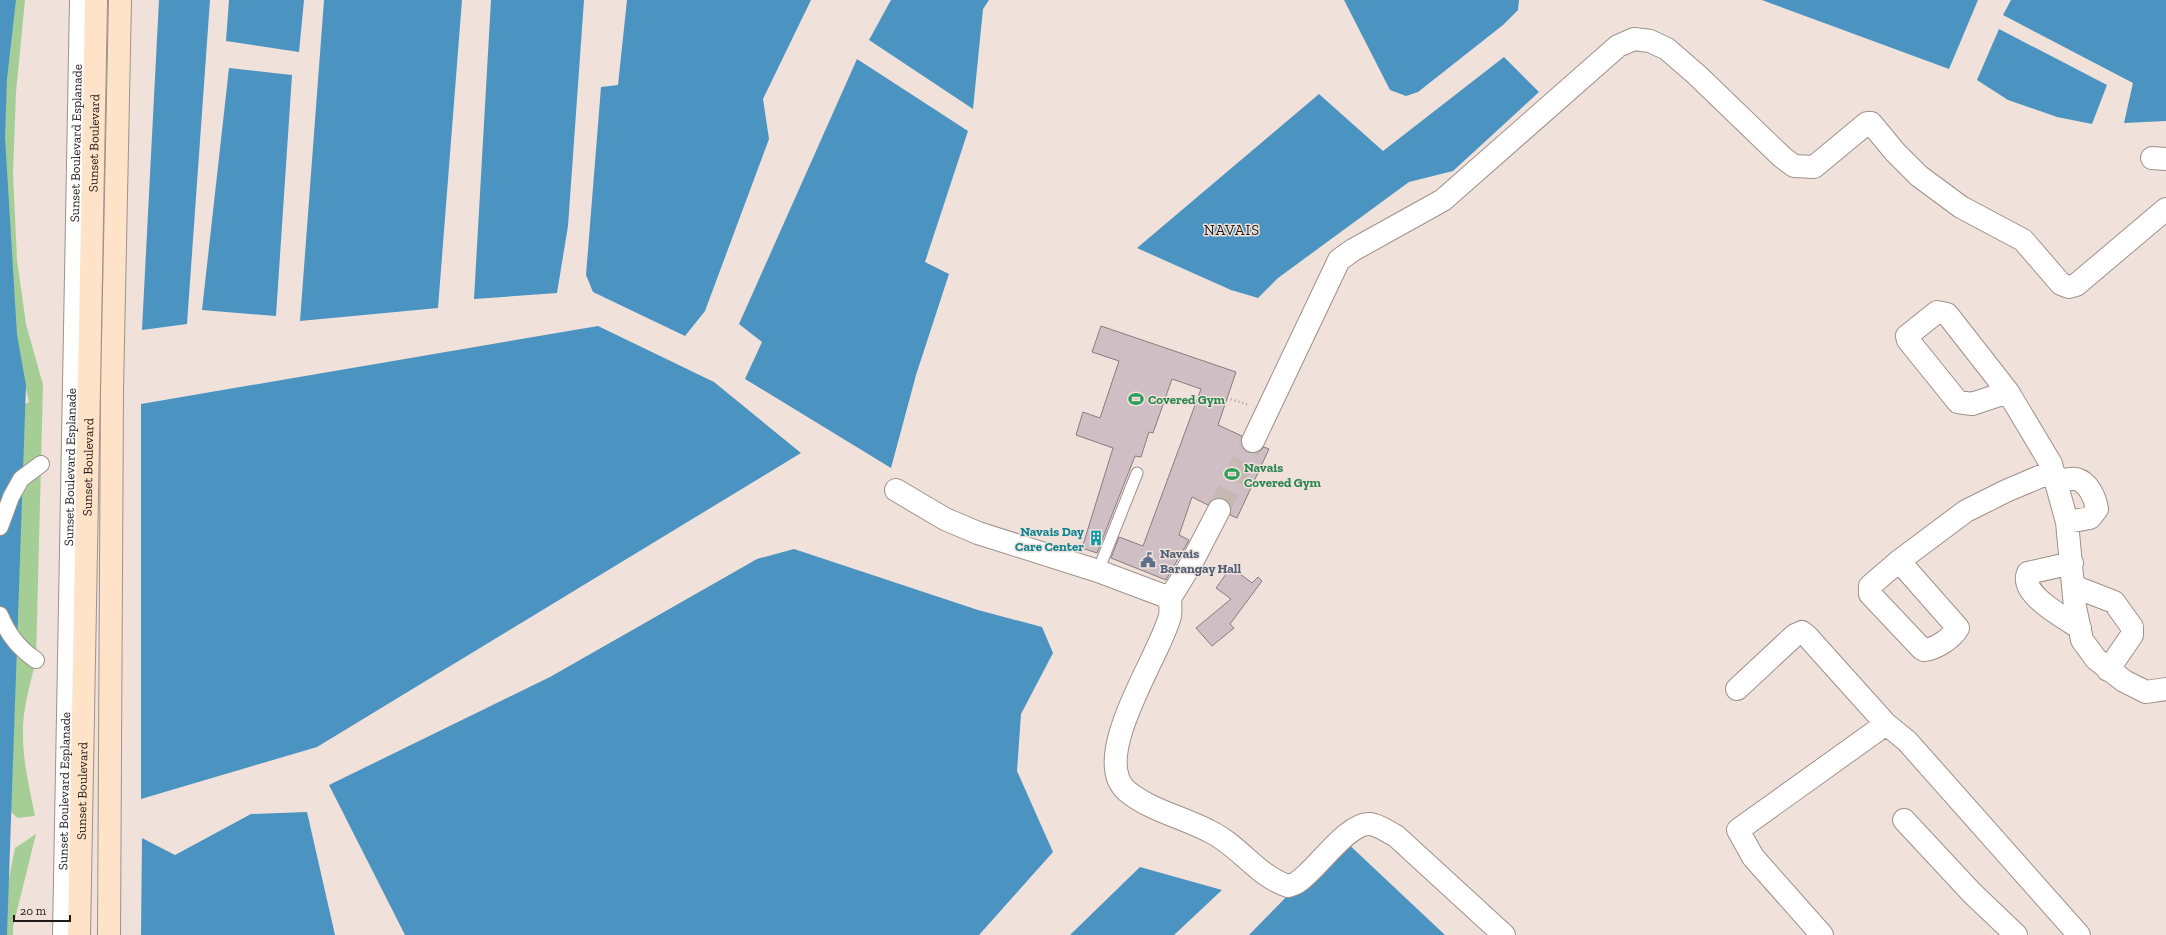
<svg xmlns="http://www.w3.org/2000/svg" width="2166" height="935" font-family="'Zilla Slab',serif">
<rect width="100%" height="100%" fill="#f0e1da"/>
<path fill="#a4ce96" d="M0,0H25L16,92L13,174L17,260L26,324L43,385L36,660C30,685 22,711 23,736C23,763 30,790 35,816L18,818L4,806L0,793V428L9,412L29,402L0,275Z
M36,834L13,927V935H0V902L7,888L15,848Z"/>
<path fill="#4b94c2" d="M0,0H16L7,79L5,137L17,335L26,385L7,935H0Z
M159,0H210L187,324L142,330Z
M229,0H304L299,52L226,41Z
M324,0H462L438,308L300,321Z
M491,0H584L568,226L557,293L474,299Z
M627,0H811L763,99L769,139L705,311L685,336L593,292L586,275L601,87L618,85Z
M891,0H989L983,9L973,109L869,40Z
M1344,0H1519L1518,10L1503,25L1418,92L1406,96L1390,90Z
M1762,0H1978L1949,69Z
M2011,0H2166V121L2124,123L2133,83L2003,15Z
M1999,29L2107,85L2092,124L2057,117L2008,100L1977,80Z
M1504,57L1539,92L1453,171L1409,182L1278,278L1258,298L1231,290L1137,248L1319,94L1383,151Z
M857,59L968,131L925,262L949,274L916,375L891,468L745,379L762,342L739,324Z
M229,68L292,75L276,316L202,310Z
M598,326L714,382L801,453L317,747L141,799V404Z
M794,549L978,610L1042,627L1053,653L1021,714L1017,771L1053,852L979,935H405L329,785L550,677L757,559Z
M307,812L335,935H141L142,838L175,855L251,814Z
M1343,839L1445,935H1249Z
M1140,867L1222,890L1174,935H1070Z"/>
<path fill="#cfbfc5" stroke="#897b80" d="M1101,326L1236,372L1218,425L1242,436L1243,448L1248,452L1260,451L1264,447L1269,449L1237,518L1230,515V504L1224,499H1213L1208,505L1192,497L1179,535L1189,540L1166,580L1111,558L1119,537L1143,546L1201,389L1172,379L1153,433L1149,432L1141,457L1135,456L1097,553L1082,548L1113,448L1076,435L1083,412L1100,418L1119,361L1092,352Z
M1231,567L1252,583L1258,577L1262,581L1230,624L1234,628L1212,646L1196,628L1231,599L1216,588Z"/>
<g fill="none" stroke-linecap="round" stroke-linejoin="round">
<path stroke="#c6b9b3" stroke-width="22" stroke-dasharray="22 11" stroke-linecap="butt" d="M1219,510L1253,441"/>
<g stroke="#9e918a" stroke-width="13">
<path id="service" d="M1098,571L1137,473"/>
</g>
<g stroke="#9e918a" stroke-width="18">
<g id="pedestrian">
<path d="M0,527L11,497L21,479L41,464"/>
<path d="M0,615C8,634 18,648 36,660"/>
<path id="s1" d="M61,935L78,0"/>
</g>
</g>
<g stroke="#9e918a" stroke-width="24">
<path id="minor" d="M2152,158L2166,159
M2008,392L1972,404L1958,402L1908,340L1907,336L1937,312L1947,314L2008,392L2051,464L2067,522L2075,607L2082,640L2096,659L2124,681L2146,692L2166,689
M1253,441L1339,260L1353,250L1443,200L1618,46L1634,39L1650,41L1667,49L1697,75L1782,157L1794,166L1814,167L1867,123H1871L1895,152L1919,176L1961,207L2023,240L2061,284L2069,287L2076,285L2166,209
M2056,481C2062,481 2070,478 2076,479C2088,482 2095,497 2097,509L2090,518L2067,522
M896,490L945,519L978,533L1098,571L1170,598L1191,564L1219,510
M1899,561L1958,628C1952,638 1936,649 1924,650L1921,648L1870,594V586L1899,561L1966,511L2006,491L2053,471
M2072,563L2028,573C2019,594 2066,619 2080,628
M2073,586L2114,602L2132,627V635L2108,670
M1170,598C1170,603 1171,610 1170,616C1160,656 1087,760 1128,792C1152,811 1182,817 1209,831C1239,845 1257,876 1288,886C1292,885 1296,884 1299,881C1317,869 1348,822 1370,824C1379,825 1388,832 1396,836L1504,935
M1737,689L1795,635L1802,632L1807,636L1886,724L1907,741L2079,935
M1904,820L1972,893L2016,935
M1822,935L1753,857L1738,830L1886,724"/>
</g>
<g stroke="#9e918a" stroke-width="24">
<g id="secondary">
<path id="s2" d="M79,935L96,0"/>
<path d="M109,935L112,391L120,0"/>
</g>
</g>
<path stroke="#afa39e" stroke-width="2.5" stroke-dasharray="1 3" stroke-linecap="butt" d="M1227,398L1249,405"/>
<use href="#service" stroke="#fff" stroke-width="11"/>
<use href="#pedestrian" stroke="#fff" stroke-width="16"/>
<use href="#minor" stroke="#fff" stroke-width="22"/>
<use href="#secondary" stroke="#fee3c8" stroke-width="22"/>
</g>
<defs>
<g id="stadium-bare" transform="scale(1.2)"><path d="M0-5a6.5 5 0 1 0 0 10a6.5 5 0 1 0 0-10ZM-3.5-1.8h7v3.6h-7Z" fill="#2e9e5b" stroke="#f0e1da" stroke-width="2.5" paint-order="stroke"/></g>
<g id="building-bare" transform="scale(1.2)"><path d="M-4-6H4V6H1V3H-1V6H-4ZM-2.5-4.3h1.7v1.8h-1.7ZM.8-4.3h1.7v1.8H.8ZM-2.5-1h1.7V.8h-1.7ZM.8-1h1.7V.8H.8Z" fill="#0f9aa8" stroke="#f0e1da" stroke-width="2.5" paint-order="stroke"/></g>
<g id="civic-bare" transform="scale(1.2)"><path d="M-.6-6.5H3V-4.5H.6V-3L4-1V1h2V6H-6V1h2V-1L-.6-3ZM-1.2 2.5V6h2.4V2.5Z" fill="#5c6f8a" stroke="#f0e1da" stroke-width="2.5" paint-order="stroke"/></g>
</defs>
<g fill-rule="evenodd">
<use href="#stadium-bare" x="1136" y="399"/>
<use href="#stadium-bare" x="1232" y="474"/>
<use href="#building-bare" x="1096" y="538"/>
<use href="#civic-bare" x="1148" y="560"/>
</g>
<g text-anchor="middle" stroke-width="3" stroke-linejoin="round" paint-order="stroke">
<g font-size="13" fill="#1f1a18" stroke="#f0e1da">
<text dy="5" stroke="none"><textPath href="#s1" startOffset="792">Sunset Boulevard Esplanade</textPath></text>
<text dy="5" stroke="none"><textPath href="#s2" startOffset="792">Sunset Boulevard</textPath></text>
<text dy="5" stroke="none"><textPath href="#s1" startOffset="468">Sunset Boulevard Esplanade</textPath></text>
<text dy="5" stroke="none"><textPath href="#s2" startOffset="468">Sunset Boulevard</textPath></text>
<text dy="5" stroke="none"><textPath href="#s1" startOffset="144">Sunset Boulevard Esplanade</textPath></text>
<text dy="5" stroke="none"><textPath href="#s2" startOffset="144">Sunset Boulevard</textPath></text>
</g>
<g font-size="13" font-weight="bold" fill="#27864d" stroke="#f0e1da" text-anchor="start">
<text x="1148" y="404">Covered Gym</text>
<text x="1244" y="472">Navais<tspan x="1244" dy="15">Covered Gym</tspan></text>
</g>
<g font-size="13" font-weight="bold" fill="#0d838f" stroke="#f0e1da" text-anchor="end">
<text x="1084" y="536">Navais Day<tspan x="1084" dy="15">Care Center</tspan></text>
</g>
<g font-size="13" font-weight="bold" fill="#4e5e75" stroke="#f0e1da" text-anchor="start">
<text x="1160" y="558">Navais<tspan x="1160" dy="15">Barangay Hall</tspan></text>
</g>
<g font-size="15" letter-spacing="1" fill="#1f1a18" stroke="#f0e1da">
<text x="1232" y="235">NAVAIS</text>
</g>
</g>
<path d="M14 915v6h56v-6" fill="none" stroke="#1f1a18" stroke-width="2"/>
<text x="20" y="915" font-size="12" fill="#1f1a18" stroke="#f0e1da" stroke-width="3" paint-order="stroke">20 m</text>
</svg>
